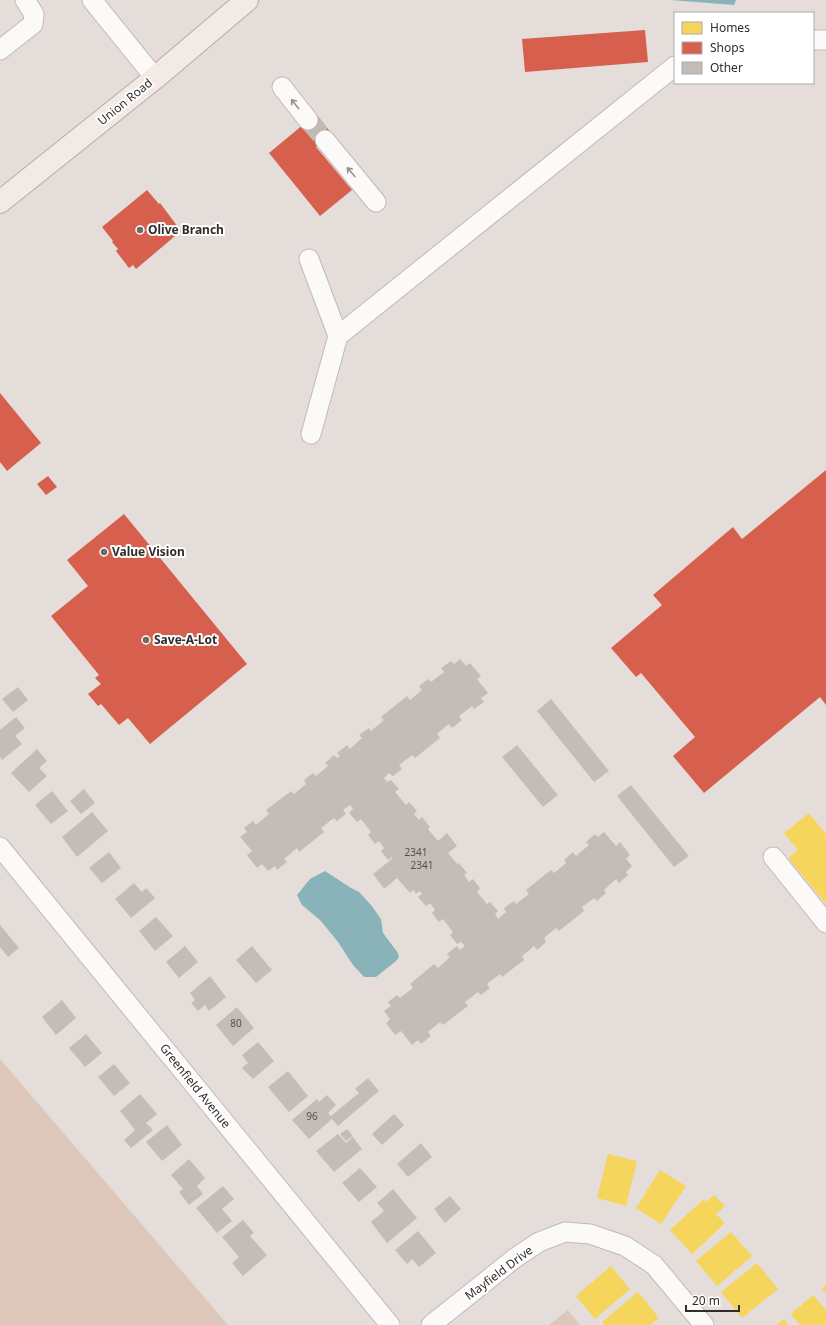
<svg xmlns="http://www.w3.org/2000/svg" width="826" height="1325" font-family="'Noto Sans',sans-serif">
<rect width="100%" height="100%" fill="#e5ddd9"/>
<path fill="#ddc7ba" d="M0,1059L228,1325H0Z
M568,1310L580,1325H549Z"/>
<path fill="#89b3b8" d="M671,0H736L734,5Z
M325,871L351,888L359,892L371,905L381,919L383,933L398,953L399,957L396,961L376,977H364L353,965L338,942L321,921L302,905L297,895L310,879Z"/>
<path fill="#f6d55c" d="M809,813L826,834V904L788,858L798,850L784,833Z
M608,1154L637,1161L626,1206L597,1198Z
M660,1170L686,1186L661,1224L636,1208Z
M714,1195L725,1206L716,1214L725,1223L692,1254L670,1230L704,1199L706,1202Z
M731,1232L752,1256L717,1286L696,1261Z
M757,1263L778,1289L742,1318L721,1292Z
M611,1266L630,1289L595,1319L576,1296Z
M826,1285V1293L822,1289Z
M638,1292L659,1318L650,1325H605L602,1322Z
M813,1295L826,1310V1325H800L791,1314Z
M784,1319L789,1325H776Z"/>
<path fill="#d6604d" d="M645,30L648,62L525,72L522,39Z
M316,114L332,134L316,147L352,190L320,216L269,153Z
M147,190L159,204L160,203L181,231L136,269L133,265L129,268L116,251L118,249L112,242L113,241L102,227Z
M0,393L41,443L7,471L0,462Z
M826,470V705L820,697L704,793L673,756L695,737L641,673L636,677L611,648L662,605L653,595L733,527L742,539Z
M48,476L57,487L46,495L37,484Z
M124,514L247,664L150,744L128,718L119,725L101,704L98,706L88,694L101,684L95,678L99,675L51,616L88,586L67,560Z"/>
<path fill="#c3bdb9" d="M460,659L466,666L470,663L481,676L477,679L488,693L481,698L484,702L474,709L472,706L459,716L462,720L452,728L449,724L437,734L440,738L415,758L412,755L399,765L402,769L393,776L389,773L384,778L387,782L391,780L399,789L395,792L406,805L409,802L417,811L414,814L419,820L422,817L430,827L428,829L438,841L447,833L457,846L448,853L458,865L459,863L467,873L464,875L469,882L473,879L480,888L477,892L487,904L490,902L498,911L495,914L498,919L506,912L504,908L514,901L516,904L529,894L526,890L551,870L554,873L566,863L564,860L573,852L576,856L589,845L586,842L595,834L598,837L604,832L616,846L620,842L630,855L626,859L632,866L626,872L628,875L619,883L616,879L604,890L606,893L597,901L594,898L582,907L584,911L559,931L556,928L544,938L546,942L537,950L534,946L522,956L524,960L502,977L500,974L487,984L490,988L481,995L478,992L465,1002L468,1006L443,1025L440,1022L428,1032L431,1036L421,1044L418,1040L412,1045L401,1031L395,1035L386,1023L390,1019L384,1011L391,1006L388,1002L397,995L400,998L413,988L410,984L434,964L438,968L450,957L447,954L457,946L460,950L465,946L461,942L457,944L450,935L453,932L443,919L439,922L432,913L435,910L430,903L426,906L418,897L422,894L420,891L416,894L414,890L410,893L397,878L384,889L373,874L393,858L392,857L388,860L381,851L384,848L379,841L375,844L368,835L371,832L361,819L357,822L349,813L353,809L350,805L343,810L346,814L337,821L334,818L321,828L324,832L299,852L297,848L284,859L287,862L277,870L275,866L268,871L262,864L257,868L247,855L252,851L240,837L247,832L244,828L253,821L256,825L269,814L266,810L291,791L294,794L306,784L304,780L313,773L316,776L328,766L325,763L334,755L337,758L340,756L337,753L347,745L350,749L362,738L359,735L369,728L371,731L384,720L381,717L407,696L410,700L422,690L419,686L428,679L431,682L444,672L441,668L451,661L454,664Z
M18,687L28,700L13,712L2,699Z
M551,699L609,771L594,782L537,711Z
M16,717L25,728L15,736L22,744L2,760L0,757V730Z
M517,745L558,795L543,807L502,757Z
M37,749L47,761L39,768L47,776L29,792L11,773Z
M631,785L689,856L674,867L617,796Z
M84,789L95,803L81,814L70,801Z
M52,791L68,811L51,824L35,805Z
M92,812L108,831L77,857L62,837Z
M109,852L121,868L102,883L89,868Z
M134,883L142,892L146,888L155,898L131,918L115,899Z
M156,917L173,936L155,951L139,931Z
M0,925L19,948L8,957L0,947Z
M185,946L198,962L179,978L166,962Z
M252,946L272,970L256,983L236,960Z
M210,976L226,997L209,1011L205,1005L198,1011L191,1003L195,1000L190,993Z
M62,1000L76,1018L56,1035L42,1017Z
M237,1007L254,1028L233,1046L216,1025Z
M86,1034L102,1053L85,1067L69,1048Z
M258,1042L274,1061L253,1079L242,1068L248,1063L242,1055Z
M114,1064L130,1083L114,1096L98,1077Z
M288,1071L308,1096L289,1112L268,1087Z
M368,1078L379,1091L338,1126L332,1119L309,1139L292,1120L317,1099L319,1102L327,1095L336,1105L328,1113L331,1116L359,1093L355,1089Z
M140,1094L157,1114L146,1123L153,1130L131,1148L124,1140L135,1130L120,1111Z
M394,1114L404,1125L382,1145L372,1134Z
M167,1125L182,1145L162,1161L146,1142Z
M347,1129L353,1136L346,1141L340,1134Z
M338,1134L346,1143L353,1137L362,1149L334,1172L316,1151Z
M421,1143L432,1157L408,1177L397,1164Z
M189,1159L205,1178L197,1186L203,1194L189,1205L179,1192L183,1189L171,1175Z
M360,1168L377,1187L359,1202L342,1183Z
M223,1186L234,1199L222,1209L232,1221L217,1233L196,1208Z
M393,1189L417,1218L387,1243L371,1222L384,1211L377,1203Z
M450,1196L461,1209L445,1223L434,1209Z
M243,1220L254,1233L250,1236L267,1255L243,1276L232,1263L239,1257L222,1237Z
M418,1231L436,1253L419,1267L412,1259L407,1264L395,1250Z"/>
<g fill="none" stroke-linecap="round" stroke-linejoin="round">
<path stroke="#c1bab6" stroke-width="19" stroke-dasharray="19 10" stroke-linecap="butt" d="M308,120L325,140"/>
<g stroke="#c0bab6" stroke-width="21">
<path id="minor" d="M92,0L155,78
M813,40H826
M0,50L33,24L34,14L25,0
M282,87L308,120
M325,140L376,202
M309,259L338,336
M311,434L338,336L675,66
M0,847L390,1325
M773,857L826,923
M431,1325L515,1258L539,1242L565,1232L590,1234L625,1246L654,1265L704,1325"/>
</g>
<g stroke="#baaba1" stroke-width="24">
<path id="major" d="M0,202L155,78L247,0"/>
</g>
<use href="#minor" stroke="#fbfaf9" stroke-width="19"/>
<use href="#major" stroke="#f1eae5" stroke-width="22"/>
</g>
<defs><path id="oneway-shaft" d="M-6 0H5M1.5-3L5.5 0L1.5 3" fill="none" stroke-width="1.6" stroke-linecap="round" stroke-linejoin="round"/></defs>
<g stroke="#969391">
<use href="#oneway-shaft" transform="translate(295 104) rotate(-129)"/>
<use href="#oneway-shaft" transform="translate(351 172) rotate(-130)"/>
</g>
<g fill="#716a67" stroke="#fff" stroke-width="1.5">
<circle cx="140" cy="230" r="4"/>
<circle cx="104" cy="552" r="4"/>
<circle cx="146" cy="640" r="4"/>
</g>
<g text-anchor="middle" stroke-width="4" stroke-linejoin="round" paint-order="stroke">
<g font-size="10" fill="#56504d">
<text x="416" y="856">2341</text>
<text x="422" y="869">2341</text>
<text x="236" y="1027">80</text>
<text x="312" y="1120">96</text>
</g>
<g font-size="12" fill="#322c29" stroke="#fff">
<text transform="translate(125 102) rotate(-39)" y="4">Union Road</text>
<text transform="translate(195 1086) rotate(51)" y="4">Greenfield Avenue</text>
<text transform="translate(499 1273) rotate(-37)" y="4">Mayfield Drive</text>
</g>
<g font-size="12" font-weight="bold" fill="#322c29" stroke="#fff" text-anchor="start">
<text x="148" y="234">Olive Branch</text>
<text x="112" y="556">Value Vision</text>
<text x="154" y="644">Save-A-Lot</text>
</g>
</g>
<rect x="674" y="12" width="140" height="72" fill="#ffffff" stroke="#adaba9"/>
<rect x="682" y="22" width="20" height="12" fill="#f6d55c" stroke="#adaba9"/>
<text x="710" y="32" font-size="12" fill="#322c29">Homes</text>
<rect x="682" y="42" width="20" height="12" fill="#d6604d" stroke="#adaba9"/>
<text x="710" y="52" font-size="12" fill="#322c29">Shops</text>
<rect x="682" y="62" width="20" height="12" fill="#c3bdb9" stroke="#adaba9"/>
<text x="710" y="72" font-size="12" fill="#322c29">Other</text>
<path d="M686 1305v6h53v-6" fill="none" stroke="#322c29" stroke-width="2"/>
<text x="692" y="1305" font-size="12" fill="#322c29" stroke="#ffffff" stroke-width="3" paint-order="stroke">20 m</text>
</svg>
